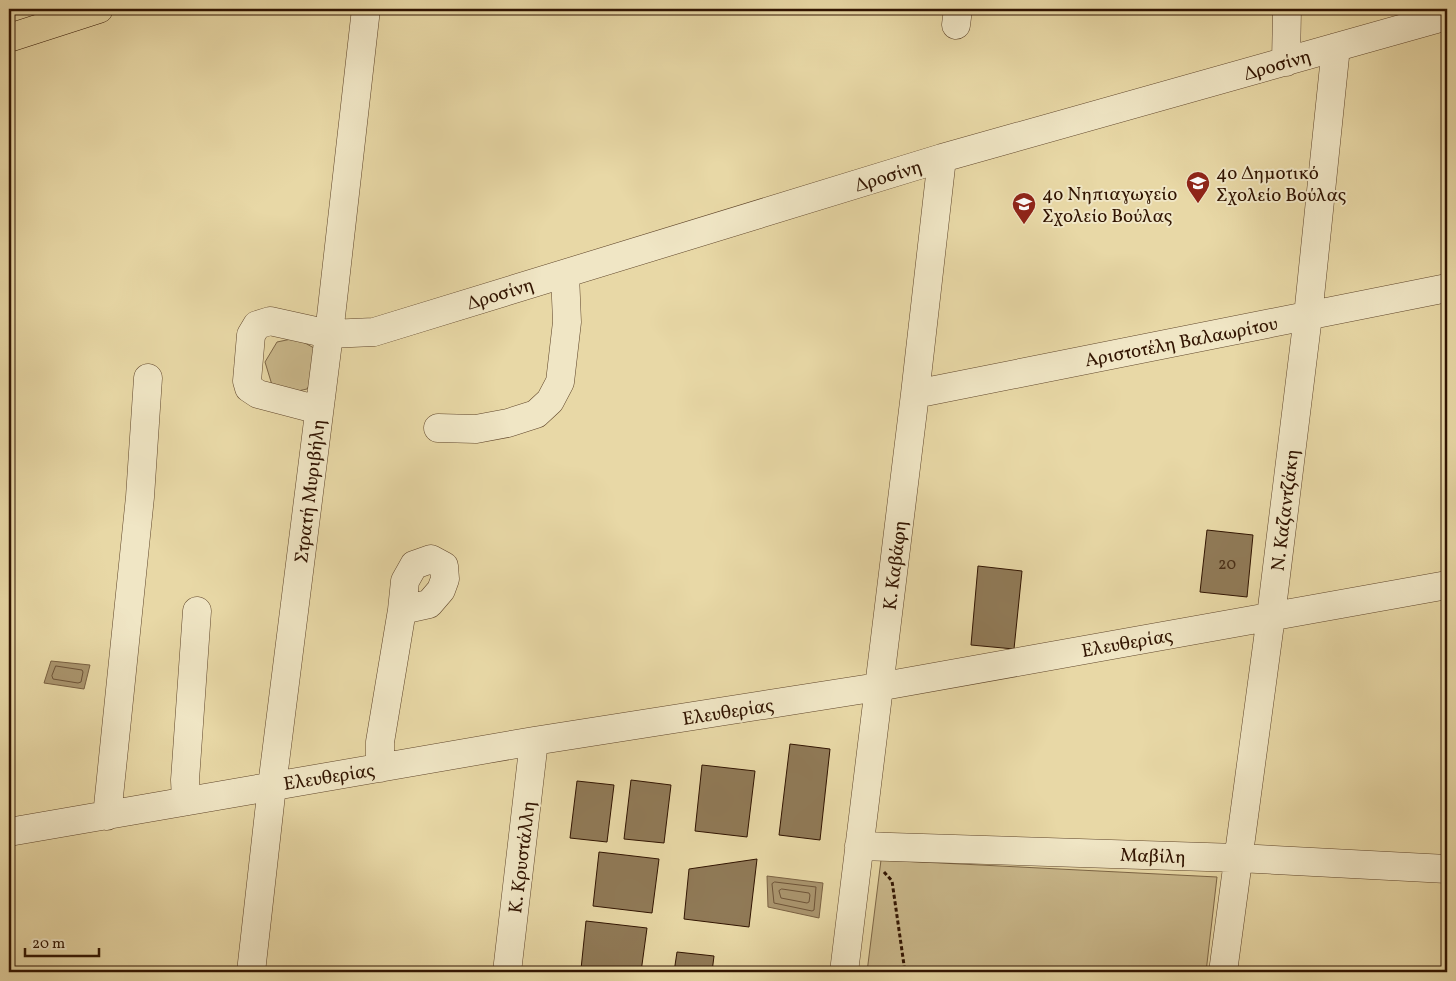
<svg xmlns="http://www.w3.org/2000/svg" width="1456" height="981" font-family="Vollkorn,serif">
<rect width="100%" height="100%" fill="#e8d8a6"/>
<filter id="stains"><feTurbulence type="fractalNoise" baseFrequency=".004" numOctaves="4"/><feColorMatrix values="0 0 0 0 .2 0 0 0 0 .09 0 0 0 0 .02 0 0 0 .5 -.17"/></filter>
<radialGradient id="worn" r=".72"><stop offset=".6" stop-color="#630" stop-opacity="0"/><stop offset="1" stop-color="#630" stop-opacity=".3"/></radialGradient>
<path fill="#c9b78a" stroke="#7d6646" d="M296,338L314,348L319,369L307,389L289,393L272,385L265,362L277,342Z
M881,860L1217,877L1206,972H867Z"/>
<path fill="#aa956e" stroke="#7a6142" d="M51,661L90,665L84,689L44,683Z
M767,876L823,883L819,918L768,907Z"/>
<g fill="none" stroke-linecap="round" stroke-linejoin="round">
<path stroke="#6e5438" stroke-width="1" d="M56,666L82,670L83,672L81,682L78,683L53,679L52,676Z
M775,882L816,887L814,910L812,911L774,903L772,884Z
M782,889L809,893L810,895L809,902L807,903L781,898L779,891Z"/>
</g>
<path fill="#907a57" stroke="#311401" d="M1207,530L1253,535L1247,597L1200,592Z
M978,566L1022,571L1014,649L971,645Z
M790,744L830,749L820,840L779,835Z
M702,765L755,771L747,837L695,831Z
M631,780L671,785L664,843L624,839Z
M577,781L614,785L607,842L570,838Z
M599,852L659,859L652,913L593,906Z
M757,859L749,927L684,919L689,869Z
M586,921L647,928L641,972H610L581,969Z
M677,952L714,956L712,972H674Z"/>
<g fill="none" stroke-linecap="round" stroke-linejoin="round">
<g stroke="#5f452a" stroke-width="29">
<path id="minor" d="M956,25L958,9
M1286,62L1287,9
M915,394L1447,288
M319,410L258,394L249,388L247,381L251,335L257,325L270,321L329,334L374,332L942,158L1447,16
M438,428L476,429L508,423L536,414L550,401L560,382L567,322L565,274
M380,768V742L402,610L405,581L414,565L431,559L444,566L445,579L441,590L429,604L402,610
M186,801L185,780L197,611
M107,816L140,497L148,378
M9,832L534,741L878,687L1447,585
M859,846L1238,858L1447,869
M251,972L272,786L329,334L366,9
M507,972L534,741
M844,972L915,394L942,158
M1223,972L1271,616L1308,316L1336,47"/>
</g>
<g stroke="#311401" stroke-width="29">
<path id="highway" d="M9,38L99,9"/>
</g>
<path stroke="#311401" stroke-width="3" stroke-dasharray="4 2.5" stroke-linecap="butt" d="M884,872L892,881L905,972"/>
<use href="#minor" stroke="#f0e6c5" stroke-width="28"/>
<use href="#highway" stroke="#e8d8a6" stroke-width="28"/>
</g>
<defs>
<g id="school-pin" transform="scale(1.25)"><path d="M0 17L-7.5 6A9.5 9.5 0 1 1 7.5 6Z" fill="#8f2418" stroke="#f0e6c5"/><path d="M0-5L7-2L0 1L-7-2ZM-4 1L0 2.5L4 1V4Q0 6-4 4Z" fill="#fff"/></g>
</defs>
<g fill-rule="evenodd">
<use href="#school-pin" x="1198" y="183"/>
<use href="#school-pin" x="1024" y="204"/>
</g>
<g text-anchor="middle" stroke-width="4" stroke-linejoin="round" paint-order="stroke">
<g font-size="16" fill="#492e16">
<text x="1227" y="569">20</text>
</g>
<g font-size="19" fill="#311401" stroke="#f0e6c5">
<text transform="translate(1277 64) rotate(-16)" y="7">Δροσίνη</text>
<text transform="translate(888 175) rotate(-17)" y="7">Δροσίνη</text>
<text transform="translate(500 293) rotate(-17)" y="7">Δροσίνη</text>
<text transform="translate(1181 341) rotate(-11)" y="7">Αριστοτέλη Βαλαωρίτου</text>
<text transform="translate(309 491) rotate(-83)" y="7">Στρατή Μυριβήλη</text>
<text transform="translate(1284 510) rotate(-83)" y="7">Ν. Καζαντζάκη</text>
<text transform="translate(894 565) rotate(-83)" y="7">Κ. Καβάφη</text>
<text transform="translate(1127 642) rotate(-10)" y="7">Ελευθερίας</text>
<text transform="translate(728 711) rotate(-9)" y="7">Ελευθερίας</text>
<text transform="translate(329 776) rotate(-9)" y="7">Ελευθερίας</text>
<text transform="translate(1153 855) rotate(2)" y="7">Μαβίλη</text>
<text transform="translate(521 857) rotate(-83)" y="7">Κ. Κρυστάλλη</text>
</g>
<g font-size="19" fill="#311401" stroke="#f0e6c5" text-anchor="start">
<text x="1216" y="179">4ο Δημοτικό<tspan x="1216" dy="22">Σχολείο Βούλας</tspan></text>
<text x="1042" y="200">4ο Νηπιαγωγείο<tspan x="1042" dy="22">Σχολείο Βούλας</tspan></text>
</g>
</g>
<rect width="1456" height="981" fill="none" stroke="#e8d8a6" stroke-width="30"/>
<rect x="10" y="10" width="1436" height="961" fill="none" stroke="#311401" stroke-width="2.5"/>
<rect x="15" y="15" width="1426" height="951" fill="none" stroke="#311401"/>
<path d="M25 948v8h74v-8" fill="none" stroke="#311401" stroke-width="2.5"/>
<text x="32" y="948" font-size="15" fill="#311401" stroke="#f0e6c5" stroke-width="4" paint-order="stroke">20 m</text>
<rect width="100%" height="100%" filter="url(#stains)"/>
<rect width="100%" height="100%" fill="url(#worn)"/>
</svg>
